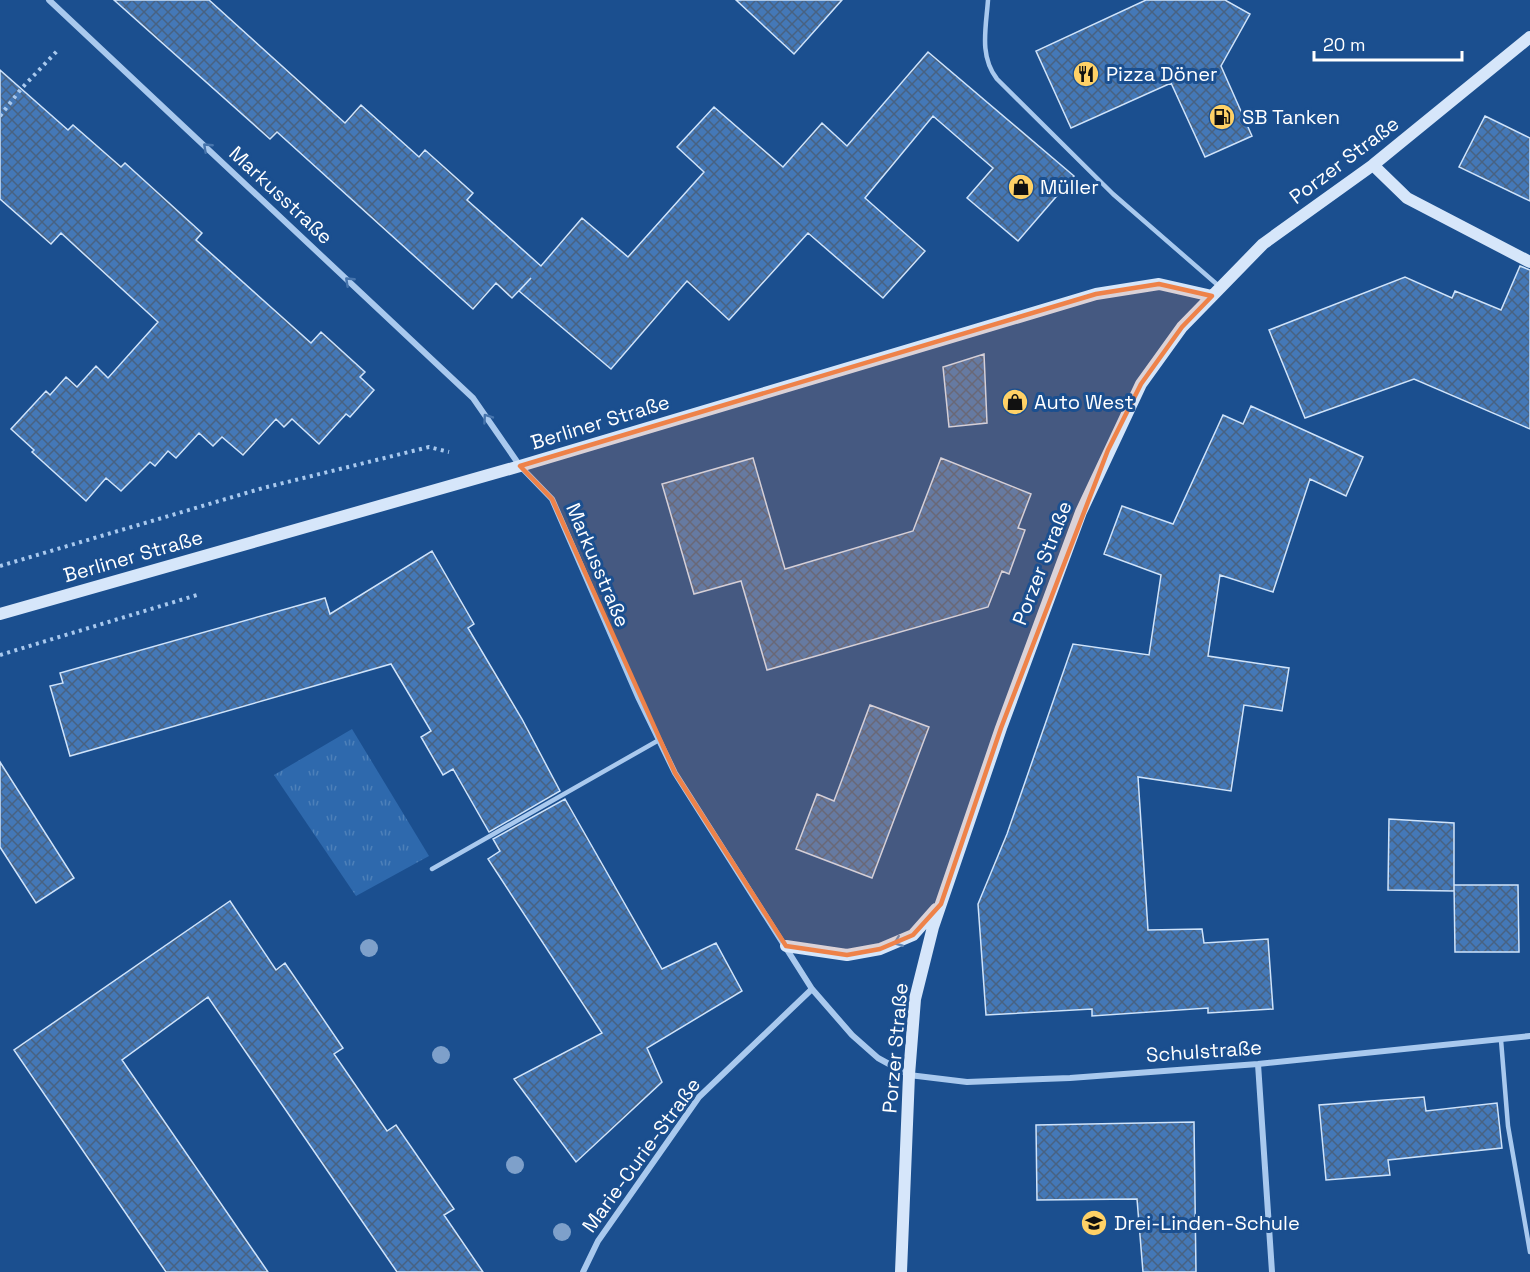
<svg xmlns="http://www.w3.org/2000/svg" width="1530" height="1272" font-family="'Space Grotesk',sans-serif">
<defs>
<pattern id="park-tufts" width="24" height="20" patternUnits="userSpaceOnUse" patternTransform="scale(1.5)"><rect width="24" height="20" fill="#2e69ad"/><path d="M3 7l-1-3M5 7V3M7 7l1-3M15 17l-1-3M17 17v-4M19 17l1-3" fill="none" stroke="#4d80b9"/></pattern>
<pattern id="building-cross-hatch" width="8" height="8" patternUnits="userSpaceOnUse" patternTransform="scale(1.5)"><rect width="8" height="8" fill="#4478b7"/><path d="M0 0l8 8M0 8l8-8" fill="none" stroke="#486282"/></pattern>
</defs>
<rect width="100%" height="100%" fill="#1b4f8f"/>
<path fill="url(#park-tufts)" d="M352,729L429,856L356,896L274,775Z"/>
<path fill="url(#building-cross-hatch)" stroke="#cfe3fa" stroke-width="1.5" d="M114,0H209L345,123L361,105L419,157L425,150L473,193L467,200L541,266L582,218L628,257L704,172L677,147L714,107L783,167L822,123L847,146L928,52L1074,176L1018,241L967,198L993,168L933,116L865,198L925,251L883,298L808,233L729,320L687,281L611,369L519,291L531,278L512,298L496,283L473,309L277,132L270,139Z
M736,0H842L794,54Z
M1146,0H1225L1250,14L1221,66L1252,136L1205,157L1171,83L1071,128L1036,51Z
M0,70L68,130L73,125L121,167L125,163L202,233L196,240L311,343L321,332L365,372L360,377L374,390L350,417L346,414L319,444L292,419L284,427L276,419L243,455L222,437L213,446L199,433L176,458L168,451L155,466L150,462L121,491L106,478L86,501L32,452L34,450L11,429L46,391L50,395L66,377L77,387L96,366L108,378L158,322L61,233L51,244L0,199Z
M1485,116L1530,138V201L1459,167Z
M1520,266L1530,270V429L1414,379L1305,418L1269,330L1405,277L1452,298L1455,291L1501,310Z
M984,354L987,423L949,427L943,367Z
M1251,406L1363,457L1346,496L1310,479L1273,592L1220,575L1208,656L1289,668L1282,711L1244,705L1231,791L1138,777L1148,930L1202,929L1204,943L1268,939L1273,1009L1208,1013V1008L1092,1016V1009L986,1015L978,904L1007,834L1073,644L1149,655L1161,575L1104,554L1122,506L1173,524L1223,415L1243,424Z
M753,458L785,569L913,531L941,458L1031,494L1018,528L1025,530L1009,574L1002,571L988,607L767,670L741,581L694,594L662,484Z
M432,551L474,624L468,628L522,719L560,791L489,832L453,769L443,775L421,737L431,731L391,664L70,756L50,686L63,683L60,673L325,598L330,614Z
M870,705L929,727L872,878L796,849L817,794L834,801Z
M0,762L74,878L36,903L0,847Z
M565,799L662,969L716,943L742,991L647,1048L662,1082L576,1162L514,1079L602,1033L488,859L500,851L493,839Z
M1389,819L1454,823V891L1388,890Z
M1454,885H1518L1519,952H1455Z
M230,901L276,970L285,963L343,1048L334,1054L387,1131L396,1125L454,1209L444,1215L483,1272H397L208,997L122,1060L268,1272H166L14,1050Z
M1424,1097L1426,1111L1497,1103L1502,1148L1388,1160L1390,1175L1326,1180L1319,1105Z
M1194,1122L1196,1272H1143L1137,1199L1037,1200L1036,1125Z"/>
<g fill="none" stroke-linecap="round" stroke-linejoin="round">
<path stroke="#a9c9ee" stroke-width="4" stroke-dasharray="3 4.5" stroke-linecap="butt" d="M0,116L21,89L59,49
M0,566L263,488L429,447L449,452
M0,655L197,595"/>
<path stroke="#a9c9ee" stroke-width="4.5" d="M988,0C986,28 979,56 997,79L1113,194L1220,287
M432,869L659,740
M1501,1040L1508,1126L1530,1252"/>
<path stroke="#a9c9ee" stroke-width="6" d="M49,0L473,398L520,466L552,499L639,699L675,773L812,989L852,1035L878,1058L909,1075L967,1082L1070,1078L1258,1064L1530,1036
M1258,1064L1272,1272
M583,1272L598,1241L699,1097L812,989"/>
<path stroke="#d6e6fa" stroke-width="12" d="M1373,165L1407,198L1530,262
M0,614L520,466L1096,294L1159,284L1212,296
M786,946L847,955L880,949L913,935L936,909
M901,1272L909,1075L915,999L933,927L1001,728L1081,512L1141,384L1182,327L1263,244L1373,165L1530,37"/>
</g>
<g fill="#7ea0ca">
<circle cx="369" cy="948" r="9"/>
<circle cx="441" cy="1055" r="9"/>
<circle cx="515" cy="1165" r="9"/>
<circle cx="562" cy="1232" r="9"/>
</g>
<defs><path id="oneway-chevron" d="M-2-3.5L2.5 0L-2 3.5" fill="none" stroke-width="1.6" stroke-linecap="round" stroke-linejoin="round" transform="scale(1.5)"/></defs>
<g stroke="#4674ac">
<use href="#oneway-chevron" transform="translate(207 147) rotate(-137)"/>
<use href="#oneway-chevron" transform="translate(349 281) rotate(-137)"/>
<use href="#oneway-chevron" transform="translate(487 418) rotate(-125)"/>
</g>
<use stroke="#668bba" href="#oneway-chevron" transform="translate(898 942) rotate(158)"/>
<path fill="#ee8249" fill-opacity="0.2" stroke="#ee8249" stroke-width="4.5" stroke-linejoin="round" d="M1159,284L1212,296L1182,327L1141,384L1108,450L1001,728L941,904L913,935L880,949L847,955L786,946L675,773L552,499L520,466L1096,294Z"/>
<defs>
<g id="restaurant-disc" transform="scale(1.35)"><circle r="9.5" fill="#ffd166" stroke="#1b4f8f"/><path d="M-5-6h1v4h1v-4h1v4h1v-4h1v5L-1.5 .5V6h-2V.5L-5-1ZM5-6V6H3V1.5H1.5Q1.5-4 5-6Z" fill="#111"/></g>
<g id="fuel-disc" transform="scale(1.35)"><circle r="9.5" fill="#ffd166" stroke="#1b4f8f"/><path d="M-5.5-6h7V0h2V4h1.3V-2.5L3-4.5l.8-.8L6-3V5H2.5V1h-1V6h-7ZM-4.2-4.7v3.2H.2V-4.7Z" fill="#111"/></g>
<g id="shop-disc" transform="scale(1.35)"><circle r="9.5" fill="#ffd166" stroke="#1b4f8f"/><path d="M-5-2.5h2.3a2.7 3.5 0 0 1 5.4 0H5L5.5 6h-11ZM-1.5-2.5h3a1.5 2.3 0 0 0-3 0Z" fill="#111"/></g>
<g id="school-disc" transform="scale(1.35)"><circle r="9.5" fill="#ffd166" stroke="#1b4f8f"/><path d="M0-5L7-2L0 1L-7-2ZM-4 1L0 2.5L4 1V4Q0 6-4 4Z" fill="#111"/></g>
</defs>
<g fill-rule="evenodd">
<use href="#restaurant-disc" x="1086" y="74"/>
<use href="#fuel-disc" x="1222" y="117"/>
<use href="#shop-disc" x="1021" y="187"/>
<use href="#shop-disc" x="1015" y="402"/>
<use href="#school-disc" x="1094" y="1223"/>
</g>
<g text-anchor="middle" stroke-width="6" stroke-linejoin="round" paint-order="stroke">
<g font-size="20" fill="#fff" stroke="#1b4f8f" text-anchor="start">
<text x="1106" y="81">Pizza Döner</text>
<text x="1242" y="124">SB Tanken</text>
<text x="1040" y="194">Müller</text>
<text x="1034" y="409">Auto West</text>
<text x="1114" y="1230">Drei-Linden-Schule</text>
</g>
<g font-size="20" fill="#fff" stroke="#1b4f8f">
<text transform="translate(1344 160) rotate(-37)" y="7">Porzer Straße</text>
<text transform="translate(281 195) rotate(43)" y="7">Markusstraße</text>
<text transform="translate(600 422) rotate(-17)" y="7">Berliner Straße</text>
<text transform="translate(133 556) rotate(-16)" y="7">Berliner Straße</text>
<text transform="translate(1042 563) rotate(-69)" y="7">Porzer Straße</text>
<text transform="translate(598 565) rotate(67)" y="7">Markusstraße</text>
<text transform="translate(895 1048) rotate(-85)" y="7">Porzer Straße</text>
<text transform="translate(1204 1051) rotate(-4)" y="7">Schulstraße</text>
<text transform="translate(641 1155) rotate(-54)" y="7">Marie-Curie-Straße</text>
</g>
</g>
<path d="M1314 51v9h148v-9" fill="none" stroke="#ffffff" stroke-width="3"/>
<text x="1323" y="51" font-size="18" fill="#ffffff" stroke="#1b4f8f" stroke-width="4.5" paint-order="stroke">20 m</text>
</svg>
